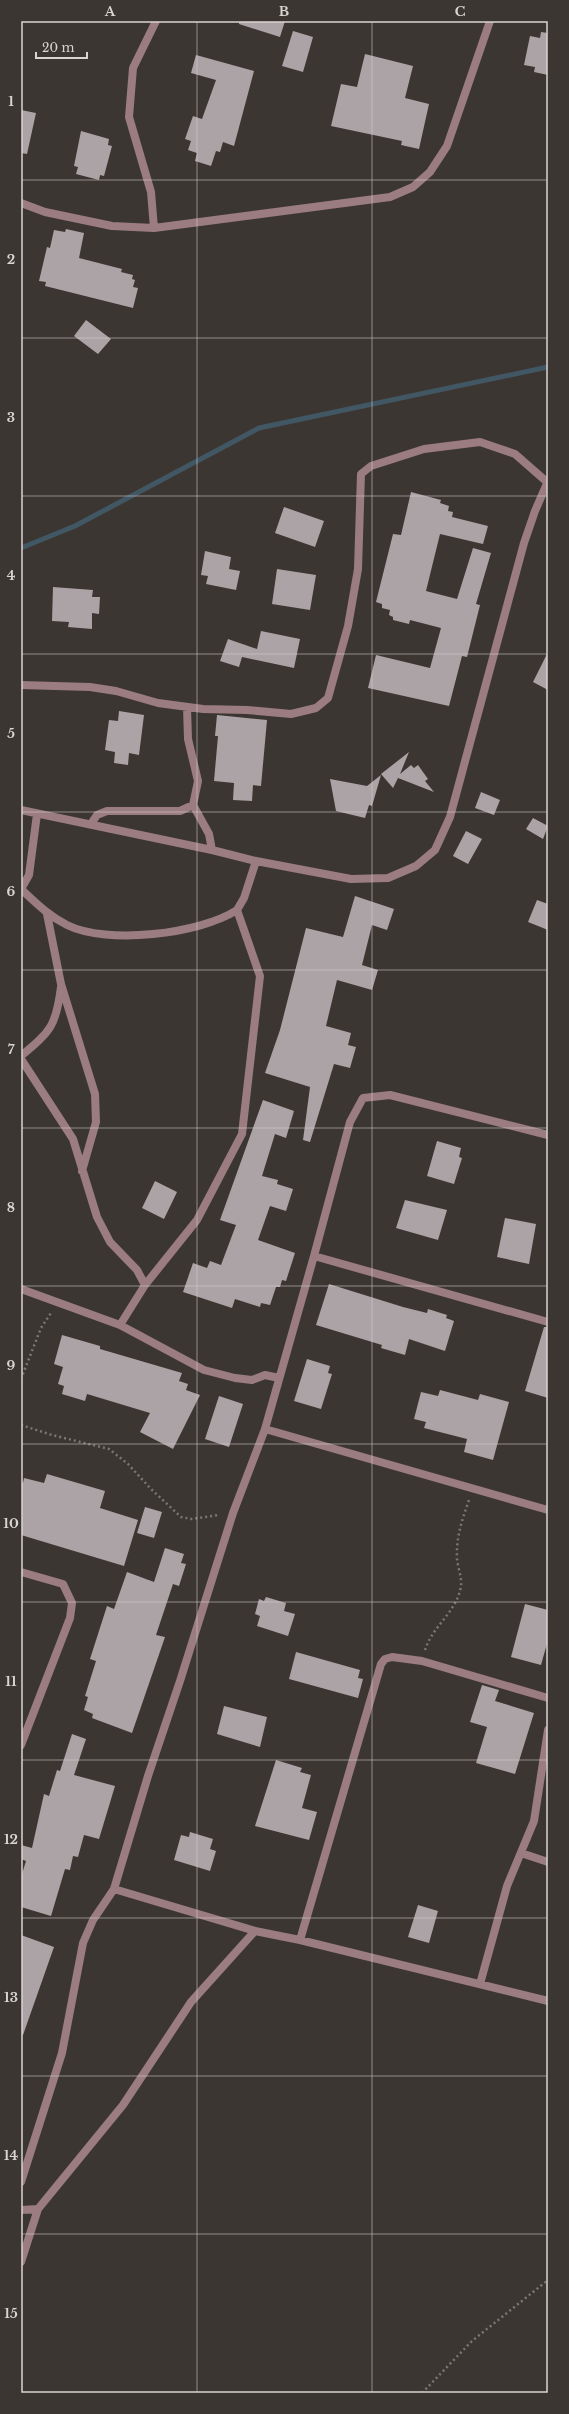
<svg xmlns="http://www.w3.org/2000/svg" width="569" height="2414" font-family="'Libre Baskerville',serif">
<rect width="100%" height="100%" fill="#3c3632"/>
<g fill="none" stroke-linecap="round" stroke-linejoin="round">
<path stroke="#425764" stroke-width="5" d="M21,548L75,526L259,428L548,367"/>
</g>
<path fill="#aca3a7" d="M239,21H285L280,37L239,24Z
M293,31L313,37L303,72L282,66Z
M541,32L548,33V75L534,72L535,67L524,65L530,36L540,38Z
M365,54L413,66L405,98L429,104L419,149L401,145L402,141L331,126L341,84L357,87Z
M196,55L254,71L234,146L223,142L220,152L216,151L211,166L195,161L197,153L188,150L191,141L185,139L193,116L202,119L216,80L191,73Z
M21,110L36,113L27,154L21,153Z
M81,131L109,139L108,145L112,146L104,176L100,175L99,180L76,174L78,167L74,166Z
M66,229L84,233L79,258L122,269L121,272L133,275L132,279L135,280L133,287L138,288L133,308L45,286L46,282L39,281L47,247L50,248L54,230L65,232Z
M86,320L111,339L98,354L74,336Z
M411,492L441,500L440,503L449,506L448,511L453,512L452,517L488,526L483,544L440,534L426,591L457,599L473,548L491,553L476,604L480,605L467,657L462,656L449,706L368,688L376,655L430,668L441,628L410,620L409,624L393,620V617L389,615L390,610L382,608V604L376,602L393,534L401,535Z
M284,507L324,521L315,547L275,533Z
M205,551L231,557L229,569L240,571L236,590L206,584L208,576L201,575Z
M277,569L316,575L310,610L272,604Z
M53,587L93,590L92,597H100L99,614L92,613V629L68,627L69,622L52,621Z
M261,631L300,639L294,668L242,657L239,667L220,661L228,639L257,649Z
M548,652V690L533,682Z
M119,711L144,715L139,755L129,753L128,765L114,763L115,752L105,750L109,720L118,721Z
M217,715L267,720L261,786L253,785L252,801L233,800L234,783L214,781L218,736H215Z
M409,752L400,774L411,765L414,768L418,765L428,779L425,781L434,792L398,778L393,788L381,774Z
M381,775L372,806L369,805L365,818L336,811L330,779L367,786Z
M481,792L500,800L494,815L475,808Z
M533,818L548,826L543,839L526,829Z
M466,831L482,839L468,864L453,856Z
M355,896L394,909L387,930L372,925L362,965L378,970L372,990L337,980L326,1026L351,1033L348,1045L356,1047L350,1068L334,1064L310,1142L303,1140L310,1087L265,1073L280,1030L306,928L343,937Z
M537,900L548,904V930L528,922Z
M263,1100L294,1111L286,1138L275,1134L262,1176L278,1180L277,1184L293,1189L286,1211L270,1206L258,1240L295,1253L286,1281L282,1280L280,1287H276L270,1305L261,1303L260,1307L235,1299L232,1308L183,1292L193,1263L207,1268L210,1261L221,1265L236,1225L220,1220Z
M437,1141L461,1148L459,1157L462,1158L454,1184L427,1176Z
M155,1181L177,1192L164,1219L142,1208Z
M405,1200L447,1210L438,1240L396,1228Z
M505,1218L536,1224L529,1264L497,1257Z
M329,1284L403,1307L427,1313L428,1309L447,1315L446,1318L454,1321L445,1351L409,1339L405,1355L381,1348L382,1345L316,1325Z
M544,1327H548V1398L525,1391Z
M62,1335L100,1346V1349L182,1373L179,1381L188,1384L186,1390L200,1395L173,1449L140,1432L150,1413L87,1394L85,1401L62,1394L64,1386L58,1384L63,1367L54,1364Z
M307,1359L330,1366L328,1373L332,1374L321,1409L294,1401Z
M440,1390L478,1400L480,1394L509,1402L493,1460L464,1452L467,1439L424,1428L426,1422L414,1419L421,1392L438,1396Z
M219,1396L243,1404L229,1447L205,1439Z
M47,1474L105,1491L100,1508L138,1520L124,1566L21,1535V1482L23,1483L24,1478L44,1483Z
M145,1507L162,1512L154,1538L137,1533Z
M165,1548L184,1554L181,1563L186,1564L179,1586L173,1584L156,1635L165,1637L132,1733L92,1718L93,1714L84,1710L88,1697L85,1696L96,1661L90,1659L107,1606L114,1609L127,1572L154,1582Z
M266,1597L286,1603L284,1611L295,1614L288,1636L257,1626L260,1616L255,1614L259,1599L264,1601Z
M525,1604L548,1610V1640L541,1665L511,1657Z
M296,1652L360,1670L358,1678L363,1679L358,1698L289,1679Z
M482,1685L499,1690L495,1701L534,1713L515,1774L476,1763L487,1727L470,1722Z
M224,1706L267,1717L260,1747L217,1734Z
M72,1734L86,1739L74,1775L115,1786L99,1839L84,1835L78,1857L73,1856L70,1870L65,1869L51,1916L21,1907V1877L26,1861L21,1859V1845L32,1848L44,1794L49,1796L57,1770L60,1771Z
M276,1760L302,1768L300,1772L311,1775L302,1808L317,1812L309,1840L255,1826Z
M190,1832L213,1839L210,1849L216,1851L210,1871L174,1860L181,1835L189,1837Z
M418,1905L438,1911L429,1943L408,1937Z
M21,1935L54,1947L23,2035H21Z"/>
<g fill="none" stroke-linecap="round" stroke-linejoin="round">
<path stroke="#7c7774" stroke-width="2.5" stroke-dasharray="2 3" stroke-linecap="butt" d="M21,1379L41,1328L51,1313
M21,1425L52,1435L109,1449L128,1464L151,1489L181,1517L191,1519L219,1515
M425,1650C433,1625 457,1612 461,1586C462,1578 458,1568 457,1559C456,1537 462,1520 469,1500
M422,2393L472,2341L548,2280"/>
<path stroke="#9b7c80" stroke-width="8" d="M21,203L45,212L112,226L154,228L390,197L413,187L430,172L447,146L490,21
M154,228L151,192L129,117L133,68L156,21
M21,685L90,687L116,691L158,703L203,709L247,710L291,714L316,708L328,698L348,626L358,569L361,474L371,466L424,449L480,442L515,454L547,482
M187,707L188,739L198,781L193,805L209,834L212,850
M21,810L212,850L256,861L351,879L388,878L416,866L435,850L450,817L524,543L535,511L548,481
M91,824L97,815L107,811H180L193,805
M21,889C36,903 49,916 67,925C107,945 200,934 237,910L260,976L242,1134L197,1220L145,1285L120,1325
M21,889L29,875L37,814
M237,910L244,898L256,861
M47,914L61,984L95,1094L96,1122L82,1171
M21,1056C51,1031 56,1026 61,987
M21,1059L73,1139L97,1217L110,1242L137,1270L145,1285
M314,1256L548,1322
M21,1289L120,1325L204,1370L235,1378L252,1380L265,1375L279,1378
M265,1429L548,1510
M21,1572L63,1584L72,1603L70,1618L21,1745
M521,1853L548,1862
M114,1889L255,1931L300,1940L548,2001
M300,1940L381,1664L385,1659L392,1657L422,1661L548,1698
M480,1984L507,1886L534,1821L548,1730
M21,2182L62,2053L83,1943L93,1920L114,1889L148,1776L180,1681L233,1513L265,1429L314,1256L350,1122L363,1098L390,1095L548,1135
M21,2210L38,2209L123,2105L191,2002L255,1931
M21,2262L38,2209"/>
</g>
<path fill="none" stroke="#d9d5d3" stroke-width="1" stroke-opacity="0.55" d="M197,21V2393M372,21V2393M21,180H548M21,338H548M21,496H548M21,654H548M21,812H548M21,970H548M21,1128H548M21,1286H548M21,1444H548M21,1602H548M21,1760H548M21,1918H548M21,2076H548M21,2234H548"/>
<rect width="569" height="2414" fill="none" stroke="#3c3632" stroke-width="44"/>
<path d="M36 52v6h51v-6" fill="none" stroke="#d9d5d3" stroke-width="2"/>
<text x="42" y="52" font-size="12" fill="#d9d5d3" stroke="#3c3632" stroke-width="3" paint-order="stroke">20 m</text>
<rect x="22" y="22" width="525" height="2370" fill="none" stroke="#d9d5d3" stroke-width="1.5"/>
<g font-size="13" text-anchor="middle" font-weight="bold" fill="#d9d5d3">
<text x="110" y="16">A</text>
<text x="284" y="16">B</text>
<text x="460" y="16">C</text>
<text x="11" y="106">1</text>
<text x="11" y="264">2</text>
<text x="11" y="422">3</text>
<text x="11" y="580">4</text>
<text x="11" y="738">5</text>
<text x="11" y="896">6</text>
<text x="11" y="1054">7</text>
<text x="11" y="1212">8</text>
<text x="11" y="1370">9</text>
<text x="11" y="1528">10</text>
<text x="11" y="1686">11</text>
<text x="11" y="1844">12</text>
<text x="11" y="2002">13</text>
<text x="11" y="2160">14</text>
<text x="11" y="2318">15</text>
</g>
</svg>
